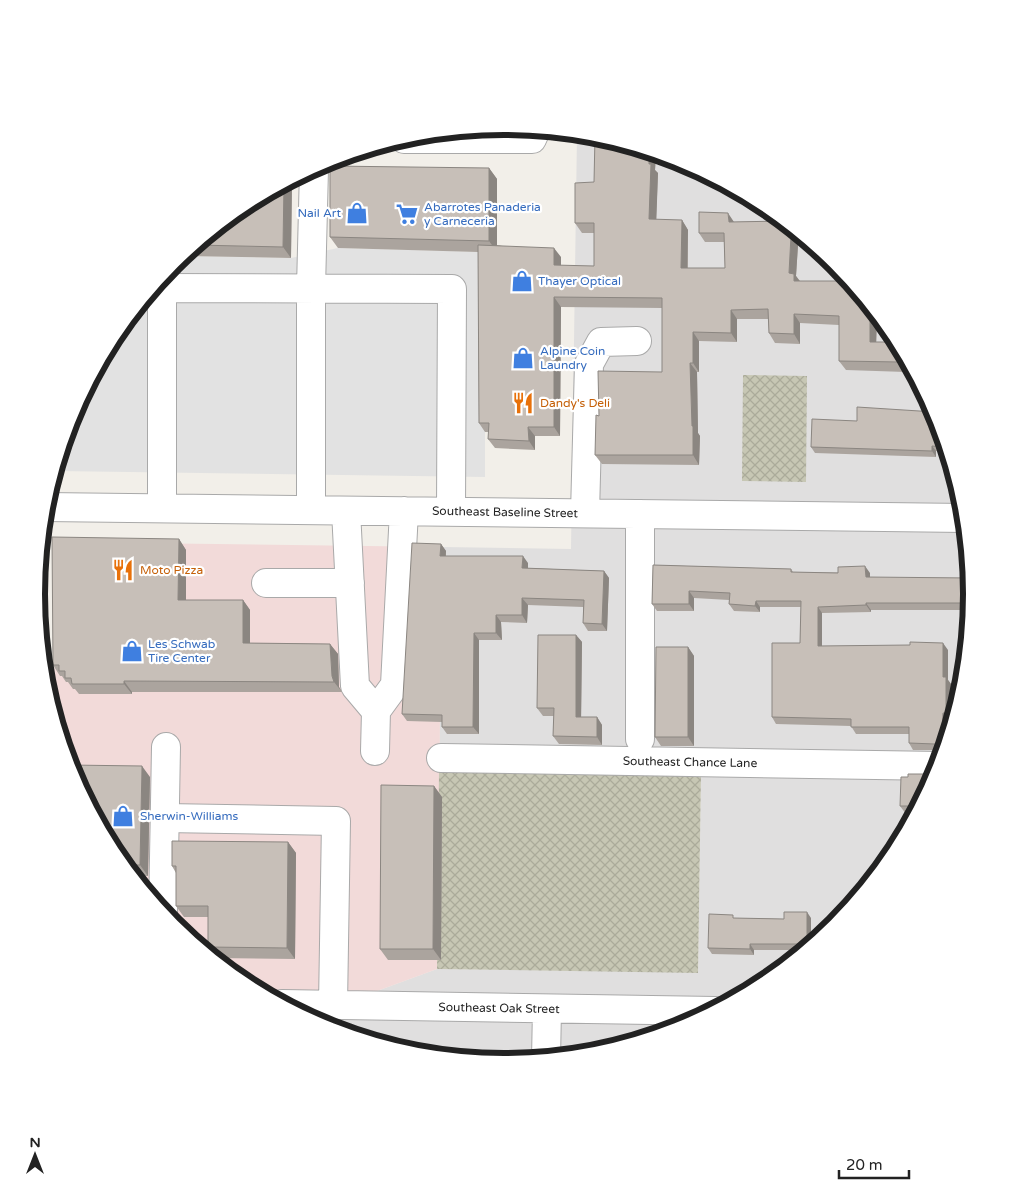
<svg xmlns="http://www.w3.org/2000/svg" width="1009" height="1190" font-family="'Varela Round',sans-serif">
<defs>
<pattern id="construction-cross-hatch" width="8" height="8" patternUnits="userSpaceOnUse" patternTransform="scale(1.25)"><rect width="8" height="8" fill="#c7c7b4"/><path d="M0 0l8 8M0 8l8-8" fill="none" stroke="#abab9a"/></pattern>
</defs>
<rect width="100%" height="100%" fill="#f2efe9"/>
<path fill="#e0dfdf" d="M577,134L596,136L684,163L765,206L836,264L894,335L937,416L964,504L973,595L964,687L937,774L894,855L835,926L764,984L683,1028L596,1054L504,1063L413,1054L325,1027L306,1017L437,969L698,972L701,775L439,772L442,547L571,549Z"/>
<path fill="#f2dad9" d="M55,542L442,547L437,969L306,1017L244,984L173,926L115,855L72,774L54,714Z"/>
<path fill="url(#construction-cross-hatch)" d="M743,375L807,376L806,482L742,481Z
M439,772L701,775L698,973L437,969Z"/>
<path fill="#e2e2e2" d="M338,248L485,252V477L56,471L72,416L115,335L174,264L183,256L291,258Z"/>
<g fill="none" stroke-linecap="round" stroke-linejoin="round">
<g stroke="#a9a9a9" stroke-width="30">
<path id="minor" d="M404,139H532L536,130
M154,288L452,289L451,512
M45,507L965,518
M162,508V288
M311,510V288L314,169
M346,511L355,686L376,711
M585,513L589,364L601,342L637,341
M640,514V739
M266,583H350
M375,751L376,711L395,685L404,511
M441,758L940,766
M165,818L336,821L333,1005
M163,913L166,747
M282,1004L715,1011
M546,1059L547,1009"/>
</g>
<use href="#minor" stroke="#fff" stroke-width="28"/>
</g>
<path fill="#aba49e" d="M596,136L656,154L655,170L658,173L656,220H682L688,230V268H725L724,242H705L699,233L734,222L784,221L814,246L798,245L796,276L800,281H850L877,314L876,342L906,357V372L846,370L839,361V325L800,323V344L775,343L769,333L768,319H737V342L699,341V372H697L698,433L700,436L699,465L602,464L595,455L599,416L662,372V308L561,307L560,436H535V450L495,448L488,439L489,432H485L479,423L478,252L338,248L330,237L489,168L497,179V245L561,257V266H594V233H582L575,223L594,182Z
M292,180L291,258L183,256L245,206Z
M937,416L948,452L936,451V457L815,453L811,447Z
M179,539L186,550V600H243L250,610V643L330,644L338,654L339,687L342,692H132V694H79L75,689H73L68,682H66L62,676H60L53,665Z
M441,544L446,551V556L528,563V568L604,571L609,578L607,631H588L583,623V607L528,605L527,623L501,622L502,640H479V734H447L442,727V722L407,721L402,714Z
M653,565L791,569L793,572L870,573V577L973,595L971,610H871V612L822,613V646L948,650V680L951,684V720H947V741L944,751L940,750H913L909,743V734H856L851,726L776,724L772,717L800,643L801,607H760V612L734,611L729,604V600L694,598V611H657L652,604Z
M576,635L582,642L581,717H597L602,725V745L559,744L553,736L554,716H543L537,708Z
M688,647L694,656V746H661L655,737Z
M934,774L911,814H906L900,806L908,777Z
M150,777L148,876H132L115,855Z
M434,786L442,797L441,960H388L380,949Z
M288,842L296,853L295,959L215,958L208,947V917H184L176,906V873L172,866Z
M735,918L784,919L811,918V946L807,950H754V955L712,954L708,948Z"/>
<path fill="#8b8681" d="M649,152L656,154L655,170L658,173L656,229L649,219Z
M489,168L497,179V252L489,241Z
M292,180L291,258L283,247L284,184Z
M728,213L734,222H729Z
M682,220L688,230L687,277L681,268Z
M791,236L798,245L796,276L801,283V290L789,273Z
M554,248L561,257V275L554,265Z
M554,297L561,307L560,436L554,427Z
M870,306L877,314L876,351L870,342Z
M731,310L737,319V342L731,333Z
M794,314L800,323V344L794,334Z
M693,332L699,341V372L693,363Z
M899,344L906,357V372L899,362Z
M690,363L697,372L698,433L700,436L699,465L693,455Z
M528,427L535,436V450L529,441Z
M932,446L936,451V457L932,451Z
M179,539L186,550V610L178,600Z
M441,544L446,551L445,564L440,556Z
M523,556L528,563V575L522,568Z
M865,566L870,573V584L866,577Z
M604,571L609,578L607,631L602,624Z
M689,591L694,598V611L689,604Z
M522,598L528,605L527,623L522,615Z
M243,600L250,610V654L243,643Z
M756,601L760,607V612L755,606Z
M866,603L871,610V612L866,605Z
M818,607L822,613V653L818,646Z
M496,615L501,622L502,640L496,633Z
M474,633L479,640V734L473,727Z
M576,635L582,642L581,725L576,717Z
M943,643L948,650V680L951,684V720L946,713L943,677Z
M330,644L338,654L339,687L342,692L334,682L332,676Z
M688,647L694,656V746L688,737Z
M124,681L132,692V694L124,684Z
M943,713L947,720V741L945,749L942,745Z
M597,717L602,725V745L597,737Z
M142,766L150,777L148,876L140,865Z
M434,786L442,797L441,960L433,949Z
M288,842L296,853L295,959L287,948Z
M807,912L811,918V946L809,948L807,944Z
M750,944L754,950V955L750,949Z"/>
<path fill="#c7bfb8" stroke="#8b8681" d="M595,136L649,152V164H651L649,219L682,220L681,268H725L724,233H699V212L728,213L729,222L784,221L802,236H791L789,273L794,274V281H850L870,306V342H898L899,344V362L839,361V316L794,314V334L769,333L768,309L731,310V333L693,332V363H690L692,426H693V455H595L596,415L599,416L598,371L662,372V298L554,297V427H528L529,441L488,439L489,423H479L478,245L554,248V265L594,266V223H575V183L594,182Z
M330,166L489,168V241L330,237Z
M284,184L283,247L196,245L245,206Z
M857,407L935,412L937,416L947,447L932,446V451L811,447L812,419L857,421Z
M52,537L179,539L178,600H243V643L330,644L332,676L334,682L124,681V684H72L71,678H65V671H59V665H53Z
M412,543L441,544L440,556H523L522,568L604,571L602,624L583,623L584,600L522,598V615H496V633H474L473,727H442V715L402,714Z
M653,565L791,569V572L838,573V567L865,566L866,577L971,578L973,595L972,603H866V605L818,607V646L910,645V642L943,643V677H946V713H943L942,745L935,744L909,743V727H851V719L772,717V643H800L801,601H756L755,606L729,604L730,593L689,591V604H652Z
M538,635H576V717H597V737L553,736L554,708H537Z
M656,647H688V737H655Z
M69,765L142,766L140,865H123L115,855L72,774Z
M937,773V774L911,823L912,806H900L901,777H908V774H934Z
M381,785L434,786L433,949H380Z
M172,841L288,842L287,948L208,947V906H176V866H172Z
M784,912H807V944H750V949L708,948L709,914L733,915V918L784,919Z"/>
<defs>
<g id="shop-bare" transform="scale(1.725)"><path d="M-5-2.5h2.3a2.7 3.5 0 0 1 5.4 0H5L5.5 6h-11ZM-1.5-2.5h3a1.5 2.3 0 0 0-3 0Z" fill="#3f7fe0" stroke="#fff" stroke-width="2.5" paint-order="stroke"/></g>
<g id="supermarket-bare" transform="scale(1.725)"><path d="M-6-5.5h2.5l.6 2H6L4.5 2H-2.5L-4.4-4H-6ZM-1.5 3.2a1.3 1.3 0 1 0 .1 0ZM3 3.2a1.3 1.3 0 1 0 .1 0Z" fill="#3f7fe0" stroke="#fff" stroke-width="2.5" paint-order="stroke"/></g>
<g id="restaurant-bare" transform="scale(1.725)"><path d="M-5-6h1v4h1v-4h1v4h1v-4h1v5L-1.5 .5V6h-2V.5L-5-1ZM5-6V6H3V1.5H1.5Q1.5-4 5-6Z" fill="#e8710a" stroke="#fff" stroke-width="2.5" paint-order="stroke"/></g>
</defs>
<g fill-rule="evenodd">
<use href="#shop-bare" x="357" y="213"/>
<use href="#supermarket-bare" x="407" y="214"/>
<use href="#shop-bare" x="522" y="281"/>
<use href="#shop-bare" x="523" y="358"/>
<use href="#restaurant-bare" x="523" y="403"/>
<use href="#restaurant-bare" x="123" y="570"/>
<use href="#shop-bare" x="132" y="651"/>
<use href="#shop-bare" x="123" y="816"/>
</g>
<g text-anchor="middle" stroke-width="4.5" stroke-linejoin="round" paint-order="stroke">
<g font-size="12" fill="#366cbe" stroke="#fff" text-anchor="start">
<text x="424" y="211">Abarrotes Panaderia<tspan x="424" dy="14">y Carneceria</tspan></text>
<text x="341" y="217" text-anchor="end">Nail Art</text>
<text x="538" y="285">Thayer Optical</text>
<text x="540" y="355">Alpine Coin<tspan x="540" dy="14">Laundry</tspan></text>
<text x="148" y="648">Les Schwab<tspan x="148" dy="14">Tire Center</tspan></text>
<text x="140" y="820">Sherwin-Williams</text>
</g>
<g font-size="12" fill="#c56008" stroke="#fff" text-anchor="start">
<text x="540" y="407">Dandy's Deli</text>
<text x="140" y="574">Moto Pizza</text>
</g>
<g font-size="12" fill="#222" stroke="#fff">
<text transform="translate(505 512) rotate(1)" y="4">Southeast Baseline Street</text>
<text transform="translate(690 762) rotate(1)" y="4">Southeast Chance Lane</text>
<text transform="translate(499 1008) rotate(1)" y="4">Southeast Oak Street</text>
</g>
</g>
<path d="M0 0H1009V1190H0ZM45 594a459 459 0 1 1 918 0a459 459 0 1 1-918 0Z" fill="#fff" fill-rule="evenodd"/>
<path fill="none" stroke="#222" stroke-width="6" d="M45 594a459 459 0 1 1 918 0a459 459 0 1 1-918 0Z"/>
<g transform="translate(35 1155)" stroke="#ffffff" stroke-width="4" paint-order="stroke">
<path d="M0-4L9 19L0 12L-9 19Z" fill="#222222"/>
<text y="-8" font-size="14" font-weight="bold" text-anchor="middle" fill="#222222">N</text>
</g>
<path d="M839 1170v8h70v-8" fill="none" stroke="#222222" stroke-width="2.5"/>
<text x="846" y="1170" font-size="15" fill="#222222" stroke="#ffffff" stroke-width="4" paint-order="stroke">20 m</text>
</svg>
